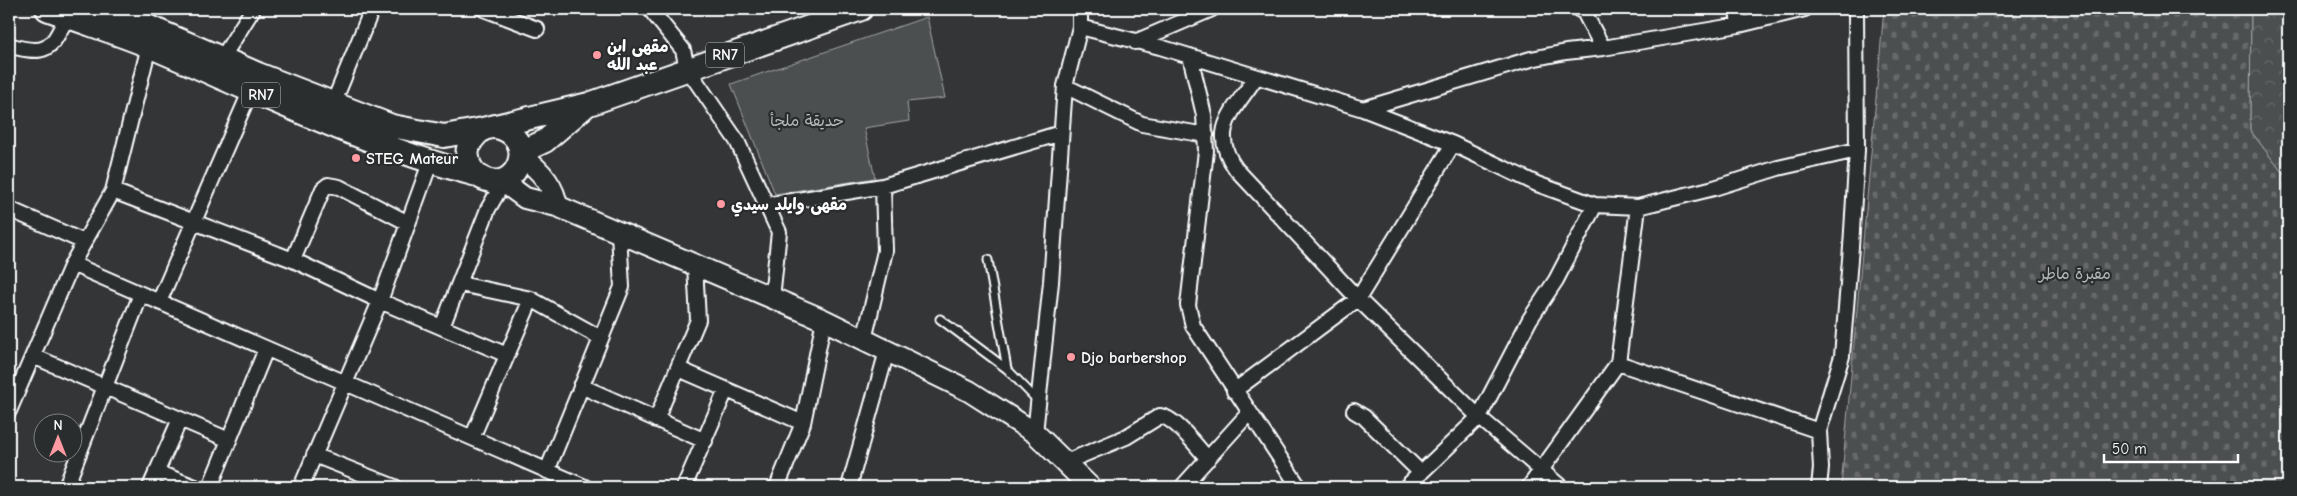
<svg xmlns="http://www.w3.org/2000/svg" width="2297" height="496" font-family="'Comic Neue','Playpen Sans Arabic',sans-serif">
<defs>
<pattern id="cemetery-stones" width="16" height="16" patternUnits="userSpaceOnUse" patternTransform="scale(1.25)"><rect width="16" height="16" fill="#4c4f50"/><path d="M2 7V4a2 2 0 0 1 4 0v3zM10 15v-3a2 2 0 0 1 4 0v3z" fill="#67696a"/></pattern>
<pattern id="park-crowns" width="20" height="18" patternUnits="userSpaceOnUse" patternTransform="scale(1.25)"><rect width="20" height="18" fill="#4c4f50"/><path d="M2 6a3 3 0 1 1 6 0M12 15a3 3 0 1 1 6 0" fill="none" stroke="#67696a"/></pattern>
</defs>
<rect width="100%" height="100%" fill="#333536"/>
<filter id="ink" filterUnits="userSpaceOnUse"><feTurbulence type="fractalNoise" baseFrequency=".02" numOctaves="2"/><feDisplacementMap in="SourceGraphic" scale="10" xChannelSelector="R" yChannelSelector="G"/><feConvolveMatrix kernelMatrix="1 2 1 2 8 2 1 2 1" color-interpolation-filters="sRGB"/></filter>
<g filter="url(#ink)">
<path fill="url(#cemetery-stones)" stroke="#a6a7a8" d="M1884,9H2251L2250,130L2288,180V487H1841Z"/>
<path fill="url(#park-crowns)" stroke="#a6a7a8" d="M2251,9H2288V180L2250,130Z"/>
<path fill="#4c4f50" stroke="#a6a7a8" d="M927,17L945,98L907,102L909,121L864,128L875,178L775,194L731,84Z"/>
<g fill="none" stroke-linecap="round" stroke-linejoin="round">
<g stroke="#fff" stroke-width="11">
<path id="service" d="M988,260L1007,369
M940,319L1007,369L1038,401"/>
</g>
<g stroke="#fff" stroke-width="18">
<path id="minor" d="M484,9L537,29
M650,9L683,50L687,68L737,141L779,232L772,298
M1578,9L1584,12L1603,48
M1737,9L1739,25
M1080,27L1160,47L1363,109L1453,144L1537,184L1595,205L1638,207L1714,188L1778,168L1857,150
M1135,42L1212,9
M9,45C53,59 52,43 71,10
M1190,56L1204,115L1206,151L1188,305L1193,326L1299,487
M219,63L253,9
M1256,77C1234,111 1208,130 1236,169L1358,299L1479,417L1561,487
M1065,86L1142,124L1206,135
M333,104L372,9
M1363,109L1531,59L1566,52L1603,48L1739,25L1805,9
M113,191L293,260L380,301L507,355
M767,205L883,186L1061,133
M9,209L84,242
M293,260L323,189L328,185L339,187L408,223
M72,264L585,487
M460,284L531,299L601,338
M159,302L253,85
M442,327L488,209L499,190L506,185
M864,340L885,251L883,186
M33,356L229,440
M1618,363L1819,431
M679,369L803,423
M581,386L705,441
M1234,391L1358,299L1453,144
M9,411L72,264L113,191L149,46
M1354,411L1364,417L1421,473
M656,420L698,320L695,265
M1035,433L1051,282L1065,86L1080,27V9
M472,438L531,299
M314,455L395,487
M1066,462L1126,437L1160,416C1175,417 1198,448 1208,459
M547,471L622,287L619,233
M156,472L195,487
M66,487L141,294
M150,487L180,419
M210,487L266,349
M301,487L380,301L430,163
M684,487L726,390
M777,487L803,423L824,320
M849,487L887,351
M1182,487L1249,413
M1406,487L1479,417L1530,319L1556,280L1595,205
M1529,487L1618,363L1638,207
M1819,487L1821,468L1819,431L1842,356L1851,247L1857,150L1856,9"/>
</g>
<g stroke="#fff" stroke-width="24">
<path id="secondary" d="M521,156C538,168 554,184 557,206
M502,181L525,198L557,206L824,320L969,391L1035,433L1090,487"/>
</g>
<g stroke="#fff" stroke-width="26">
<path id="primary" d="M47,9C81,22 117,33 151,47C256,92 366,146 477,175
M108,9L258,74L392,126L444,136L483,129
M496,127C539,136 519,194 484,179C475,175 469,167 468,158C465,145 474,136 483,129L589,104L861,9
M521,152L545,141L588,104"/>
</g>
<use href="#service" stroke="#2a2d2e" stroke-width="7"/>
<use href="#minor" stroke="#2a2d2e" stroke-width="14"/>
<use href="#secondary" stroke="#2a2d2e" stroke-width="20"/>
<use href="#primary" stroke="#2a2d2e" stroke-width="22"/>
</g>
</g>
<g fill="#ff9aa2" stroke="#2a2d2e" stroke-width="2">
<circle cx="597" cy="55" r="5"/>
<circle cx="356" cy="158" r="5"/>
<circle cx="721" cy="204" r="5"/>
<circle cx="1071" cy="357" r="5"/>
</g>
<g text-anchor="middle" stroke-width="4.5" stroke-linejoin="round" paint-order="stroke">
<g fill="#2a2d2e" stroke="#bfc0c0" stroke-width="1">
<rect x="706" y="42.5" width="38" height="25" rx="4"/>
<rect x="242" y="82.5" width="38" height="25" rx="4"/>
</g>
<g font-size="15" font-weight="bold" fill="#fff">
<text x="725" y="60">RN7</text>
<text x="261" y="100">RN7</text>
</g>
<g font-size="16" font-weight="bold" fill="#fff" stroke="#2a2d2e" text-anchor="start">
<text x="607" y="52">مقهى ابن<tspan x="607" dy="18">عبد الله</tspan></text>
<text x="366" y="164">STEG Mateur</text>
<text x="731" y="210">مقهى وايلد سيدي</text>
<text x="1081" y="363">Djo barbershop</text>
</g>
<g font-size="16" fill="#b7b9b9" stroke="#2a2d2e">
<text x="807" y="126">حديقة ملجأ</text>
<text x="2075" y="279">مقبرة ماطر</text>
</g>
</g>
<rect width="2297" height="496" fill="none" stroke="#2a2d2e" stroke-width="30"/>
<rect x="15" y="15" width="2267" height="466" fill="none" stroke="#fff" stroke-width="2" filter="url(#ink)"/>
<g transform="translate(58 438)"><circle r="24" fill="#2a2d2e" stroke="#7f8182"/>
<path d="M0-4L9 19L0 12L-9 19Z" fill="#ff9aa2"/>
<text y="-8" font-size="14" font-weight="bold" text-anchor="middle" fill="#ffffff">N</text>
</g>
<path d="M2104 454v8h134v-8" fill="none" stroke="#ffffff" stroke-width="2.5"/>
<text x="2112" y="454" font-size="15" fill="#ffffff" stroke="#2a2d2e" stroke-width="4" paint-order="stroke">50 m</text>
</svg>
